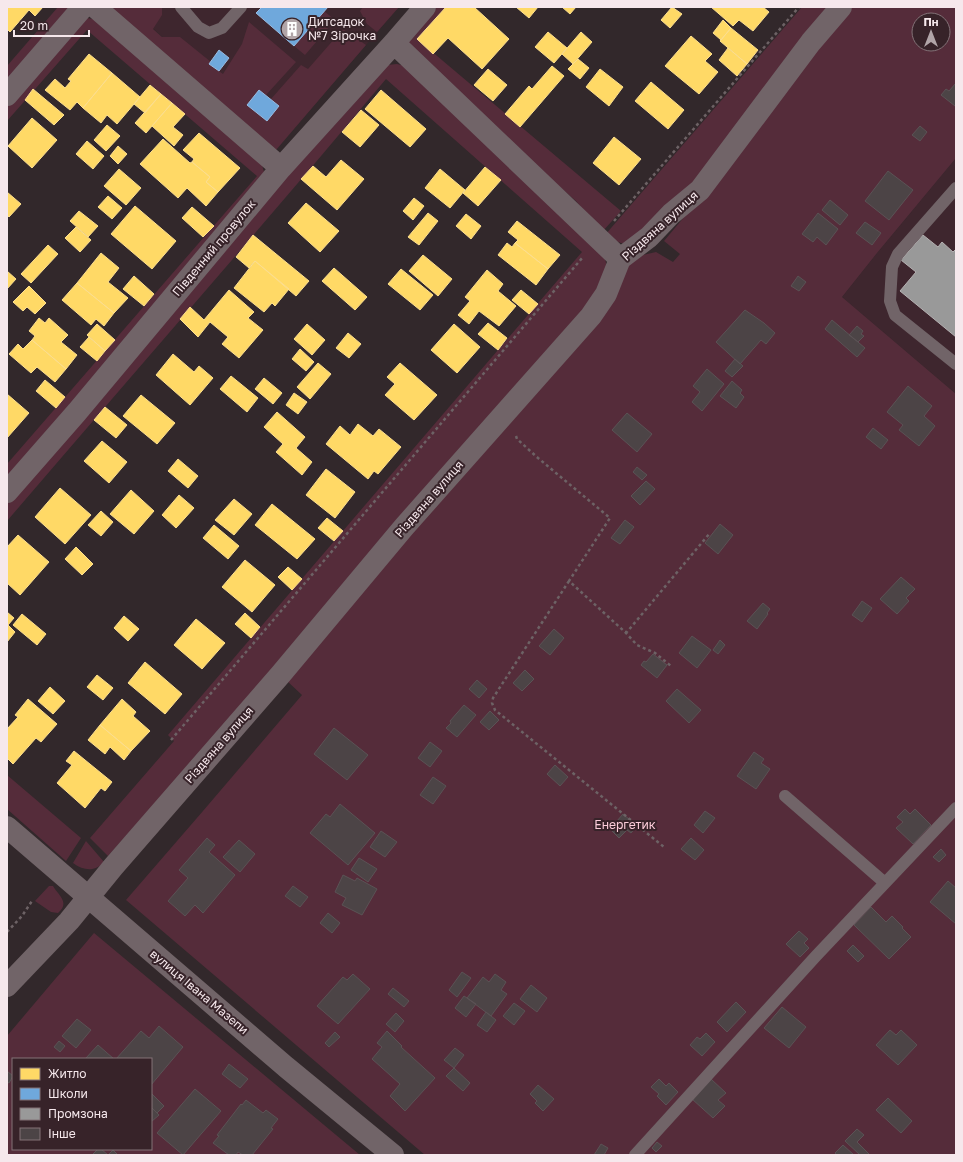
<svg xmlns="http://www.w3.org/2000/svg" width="963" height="1162" font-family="'Golos Text',sans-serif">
<rect width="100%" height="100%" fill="#32282b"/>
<path fill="#3e262e" d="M128,7H399L283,141Z
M956,158V394L842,297L877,253Z"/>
<path fill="#552c3a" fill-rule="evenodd" d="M58,7H73L7,84V66Z
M109,7H162V15L153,29L162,37H180L211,62L209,64L223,74L242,44L249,22L296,62L266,95L271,99L301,65L308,69L343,29L366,45L276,150Z
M363,7H399L377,32L367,24L360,11Z
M433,7H446L417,39L621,211L602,232L576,201L508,142L412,50L408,41Z
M802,7H832L693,186L659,211L637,239L629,243H621L610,239L605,235Z
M850,7H956V158L877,253L842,297L956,394V1155H425L126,900L203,811L302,695L286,680L632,261L643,255L656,252L673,262L680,254L664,241L762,124ZM919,20H943V44H919Z
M324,11L335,20L305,55L294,46Z
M87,18L93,19L262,165L264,172L7,481V464L257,176L87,30L7,121V105Z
M397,64L409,67L603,254C611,271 604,280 597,296L274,670L108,856L90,838L174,741L168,735L582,252L386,79C261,228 133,374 7,521V503L156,331L288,169L387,65Z
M7,775L81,838L66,861L7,809Z
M86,841L104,862C95,872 84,871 73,863Z
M49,886H53C57,894 71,902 58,913L51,912L35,901Z
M94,933L360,1155H7V1036ZM13,1059H151V1149H13Z"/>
<path fill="#ffd966" stroke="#fcde8e" d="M7,7H43L35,16L29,10L10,32L7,29Z
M446,7H474L509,39L482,69L448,38L433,54L417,39Z
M516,7H538L529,18Z
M562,7H576L570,14Z
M672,7L682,14L670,28L661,20Z
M711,7H763L769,12L753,31L739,20L733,26Z
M723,20L731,28L721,40L713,33Z
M731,28L758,50L747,64L720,41Z
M548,32L567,48L554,63L535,47Z
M581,32L592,42L573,64L562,54Z
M691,36L712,54L705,61L718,72L699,94L665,66Z
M728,48L747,64L737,76L719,60Z
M89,54L112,73L83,108L77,102L70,110L45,90L55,79L65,88L71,81L68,79Z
M578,59L589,68L580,79L568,69Z
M552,66L564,76L520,127L505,114L529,86L532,89Z
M488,69L507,85L493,101L474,85Z
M600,69L623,87L609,106L586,87Z
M112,73L140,97L117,124L107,115L101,123L83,108Z
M651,82L684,110L668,129L635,101Z
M150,85L161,94L145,113L134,104Z
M33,89L64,115L54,125L25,100Z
M381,90L426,129L410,147L365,109Z
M161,94L172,103L146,133L135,123Z
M172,103L185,114L173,127L183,135L174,146L152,126Z
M361,110L379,125L360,147L342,132Z
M32,118L57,140L32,168L8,146Z
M107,125L120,136L106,151L94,140Z
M199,133L240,168L218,192L206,182L210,177L192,162L194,159L183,150Z
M614,137L641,159L619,185L593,163Z
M163,139L190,163L192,162L210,177L206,182L218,192L206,206L187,188L178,198L140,164Z
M87,141L104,156L93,169L76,154Z
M118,146L127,154L118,164L110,156Z
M341,160L364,179L337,210L301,179L313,166L326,177Z
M485,167L501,180L478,206L463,193Z
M119,169L141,188L126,205L104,186Z
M440,169L465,190L450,208L425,188Z
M7,192L21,204L9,217L7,215Z
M108,196L122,208L112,219L98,207Z
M414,198L424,206L413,220L403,211Z
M306,203L339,231L320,252L288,223Z
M135,206L176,241L152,269L111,234Z
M192,207L214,226L203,237L182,218Z
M79,211L98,226L88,237L70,221Z
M428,213L438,221L419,245L408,237Z
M466,214L481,226L471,239L456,226Z
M517,221L560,255L548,269L515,243L518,240L508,232Z
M76,227L91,240L80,252L65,238Z
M253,235L309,281L296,296L255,261L249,268L236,257Z
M507,243L512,247L515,243L548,269L536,285L498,255Z
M48,245L58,254L31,283L21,274Z
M101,253L119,268L108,282L128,298L114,313L77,283Z
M423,255L452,279L438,296L409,271Z
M255,261L289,289L275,306L272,303L264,312L234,288Z
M334,268L367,297L355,310L322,281Z
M401,269L433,295L420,310L388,284Z
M487,270L503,284L498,291L516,306L499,326L479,311L469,324L458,315L470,301L465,297Z
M7,271L16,279L7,289Z
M134,276L154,294L144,306L123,289Z
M77,283L114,313L104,326L96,319L91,325L62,300Z
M29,286L46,303L35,314L27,307L23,311L13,302Z
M229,290L254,312L248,318L263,330L239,358L222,344L228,337L210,322L198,337L180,319L190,307L204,320Z
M521,290L538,304L529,314L512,300Z
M39,318L45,323L49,318L68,335L61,342L77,355L66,369L32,340L35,336L29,331Z
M488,323L507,338L498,350L478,334Z
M97,324L115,340L105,351L87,335Z
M307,324L325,340L312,355L294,339Z
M454,324L480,347L457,373L431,350Z
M348,333L361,344L349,358L336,348Z
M89,337L105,351L97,361L80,347Z
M32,340L66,369L55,382L37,367L31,373L9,354L18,344L23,349Z
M300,349L314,362L306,371L292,359Z
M173,354L194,372L199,366L213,378L190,405L156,375Z
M318,363L331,374L310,399L297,387Z
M400,363L437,395L414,420L385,395L395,384L387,377Z
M231,376L258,398L247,412L220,389Z
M264,378L282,393L273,404L255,389Z
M45,380L65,397L56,408L36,391Z
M294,393L307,402L298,414L286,405Z
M7,394L29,413L7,438Z
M141,395L175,423L157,444L123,416Z
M105,407L127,425L116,438L94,420Z
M277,412L305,437L296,448L312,462L302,475L276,452L283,444L264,427Z
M358,424L373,436L379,429L401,447L378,474L374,471L368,479L326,444L340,426L350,435Z
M102,441L127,462L109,483L84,461Z
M178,459L198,476L188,488L168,471Z
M326,469L355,492L335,518L306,495Z
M60,488L91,515L65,544L35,517Z
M131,490L154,511L134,534L110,514Z
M179,495L194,508L176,528L162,515Z
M234,499L252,514L234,535L215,520Z
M272,504L315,539L297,559L255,525Z
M101,511L113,522L101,536L88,525Z
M327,518L343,531L334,541L318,528Z
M214,525L239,546L228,559L203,538Z
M18,535L49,562L20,595L7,583V547Z
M76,547L93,564L82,575L65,559Z
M245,560L275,585L252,612L222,587Z
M288,567L302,579L292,590L278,577Z
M7,612L14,618L8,625L15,632L7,642Z
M245,613L260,627L251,638L235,624Z
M22,614L46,634L37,645L13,625Z
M124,616L139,629L128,641L114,628Z
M196,619L225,643L202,669L174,645Z
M145,662L182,694L165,714L128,683Z
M97,675L113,688L103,700L87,687Z
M50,687L65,701L53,714L38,701Z
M28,699L57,724L41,742L36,738L13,764L7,758V729L18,717L15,715Z
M122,699L136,712L133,716L150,731L131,751L100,725Z
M100,725L131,751L124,760L110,747L105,754L88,740Z
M74,751L112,782L105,791L101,788L85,808L57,783L72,765L66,761Z"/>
<path fill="#6fa8dc" stroke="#98bbe1" d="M262,7H328L294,46L256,13Z
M219,50L229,58L219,71L209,64Z
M259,90L279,106L267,121L247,105Z"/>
<path fill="#999" stroke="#b5b1b2" d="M923,235L938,247L942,242L953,252L956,249V337L900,291L916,272L901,260Z"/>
<path fill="#4c4446" stroke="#5b5255" d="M956,83V104L955,106L941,95L946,89L949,91Z
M920,126L927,132L920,141L912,135Z
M888,171L913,190L889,220L865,201Z
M830,200L848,215L840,225L822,210Z
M818,213L838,229L826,245L817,237L813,242L802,234Z
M865,222L881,233L872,245L856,233Z
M798,276L806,282L799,291L791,286Z
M745,310L764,323L775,333L766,344L761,340L740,364L716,342Z
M832,320L865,348L857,357L825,329Z
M857,326L863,331L861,334L864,336L858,342L849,335Z
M735,359L743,366L732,377L725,371Z
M707,369L724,384L702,411L692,402L700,392L693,386Z
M732,381L742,390L740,393L744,397L736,408L720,396Z
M908,386L932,406L924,416L935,426L919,446L899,430L903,425L887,412Z
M627,413L652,434L637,452L612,430Z
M873,428L888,440L881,449L866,437Z
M637,467L647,475L642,480L633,472Z
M646,481L655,489L640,505L631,496Z
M625,520L634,527L620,544L611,538Z
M720,524L733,535L718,554L705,543Z
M901,577L915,589L906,598L909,601L897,614L880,599Z
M862,601L872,608L862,622L852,615Z
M763,603L770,609L767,613L768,614L757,629L747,621Z
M554,629L564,638L550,655L539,646Z
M692,636L711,650L697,668L679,653Z
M720,640L725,645L718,654L713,650Z
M653,654L667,665L657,678L641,665L644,661L646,662Z
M525,670L534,679L522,691L513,683Z
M477,680L487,689L479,698L469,689Z
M677,689L701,710L689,723L666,701Z
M464,705L476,715L457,737L446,728L451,723L450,721Z
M490,711L499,720L489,730L480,722Z
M334,728L368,755L347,780L314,754Z
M430,742L442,751L430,767L418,758Z
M754,752L764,759L761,763L770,769L756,789L737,776Z
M555,765L568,777L560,786L547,774Z
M433,777L446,786L433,804L420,795Z
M340,804L375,833L348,865L310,833L326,814L330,817Z
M905,809L910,814L915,809L931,825L913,844L896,828L903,822L897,817Z
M705,811L715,818L703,833L694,825Z
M623,814L637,826L631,833L627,830L619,838L610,829Z
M381,831L397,842L385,857L370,847Z
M207,838L215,845L209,852L235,875L203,913L195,905L185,916L168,901L188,878L179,870Z
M691,838L704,850L695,860L681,849Z
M239,840L255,854L240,872L223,857Z
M941,849L946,855L939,862L933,857Z
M359,858L377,869L368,882L351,870Z
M343,875L355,881L357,878L377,889L362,915L342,905L346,898L335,892Z
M948,881L956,888V924L930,902Z
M293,886L308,897L300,907L285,896Z
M871,907L886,922L892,916L903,927L902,928L911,937L889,959L854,925Z
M328,913L340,923L332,933L320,923Z
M799,931L808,939L804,943L809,948L800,957L786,944Z
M853,945L864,956L858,962L847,951Z
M462,972L471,978L457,997L449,990Z
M353,974L370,989L338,1024L317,1006L343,977L347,980Z
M495,974L506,982L501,990L507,994L491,1016L467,998L483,977L489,982Z
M531,985L547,998L537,1012L520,999Z
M393,988L409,1001L404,1007L388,994Z
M464,996L476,1004L466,1017L455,1008Z
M736,1002L746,1012L727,1032L717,1022Z
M514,1003L525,1011L514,1025L503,1016Z
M782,1007L806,1027L789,1048L764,1028Z
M486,1012L496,1020L487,1032L477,1025Z
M396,1013L404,1021L395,1032L386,1024Z
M77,1019L91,1030L76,1048L62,1036Z
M159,1026L183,1047L151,1085V1059H116L141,1031L149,1038Z
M890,1030L896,1035L901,1030L917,1045L898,1065L876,1045Z
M387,1031L402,1046L401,1047L435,1078L405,1111L390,1096L400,1084L372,1059L382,1047L377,1043Z
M335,1032L340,1037L329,1047L325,1043Z
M706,1033L715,1042L702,1056L690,1045L697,1037L700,1039Z
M59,1041L65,1046L60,1052L54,1047Z
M98,1045L114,1059H85Z
M455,1048L464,1055L454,1068L444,1060Z
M229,1064L248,1079L240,1088L222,1074Z
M454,1068L470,1083L463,1091L446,1076Z
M7,1071L13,1076L9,1083L7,1082Z
M659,1079L666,1086L669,1083L678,1092L666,1105L657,1096L659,1094L651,1087Z
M711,1079L726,1093L718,1100L725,1106L713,1118L692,1099Z
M538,1085L554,1099L543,1111L535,1103L537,1101L530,1094Z
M195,1089L221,1111L183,1155L157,1133Z
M151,1093L164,1106L157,1113L151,1107Z
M888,1098L912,1121L901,1133L876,1110Z
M246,1100L263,1113L266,1110L278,1119L271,1128L273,1129L252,1155H243L238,1152L236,1155H229L213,1143L219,1136L217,1135L241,1104L242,1105Z
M151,1107L159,1115L151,1122Z
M857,1129L864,1135L857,1142L870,1155H860L845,1141Z
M657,1142L662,1146L656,1152L652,1148Z
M601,1144L608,1148L604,1155H594Z
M843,1145L854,1155H837L835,1153Z
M98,1149H101L108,1155L113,1150L118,1155H92Z"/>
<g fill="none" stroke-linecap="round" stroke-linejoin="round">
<path stroke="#6d6265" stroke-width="2.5" stroke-dasharray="3 3" stroke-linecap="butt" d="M614,221L799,7
M516,436L517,439L538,458L610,518L569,581L625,632H627L710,533
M569,581L493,698L492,703L495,710L664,847
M625,632L637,645L655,653L671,666
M171,740L583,257
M7,932L22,916L32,901"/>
<path stroke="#716468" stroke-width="12" d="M181,7L198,27L209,33L222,28L241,7
M956,188L898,254L892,267L890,301L895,315L956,364
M785,796L885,883
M635,1155L816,956L956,808"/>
<path stroke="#716468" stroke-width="22" d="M95,7L281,168
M394,43L620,259
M7,95L83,7
M7,492L77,412L281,168L394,43L425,7
M7,827L286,1067L393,1155
M7,986L69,921L113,867L281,674L404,527L591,316L606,294L620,259L649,237L671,214L700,190L811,42L841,7"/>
</g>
<defs>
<g id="building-disc" transform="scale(1.15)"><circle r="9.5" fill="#b1a5a8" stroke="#372329"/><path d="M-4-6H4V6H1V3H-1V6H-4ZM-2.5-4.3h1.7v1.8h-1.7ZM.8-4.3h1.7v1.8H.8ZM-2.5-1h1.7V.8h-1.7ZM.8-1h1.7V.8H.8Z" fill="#fff"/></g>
</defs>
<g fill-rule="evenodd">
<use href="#building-disc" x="292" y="29"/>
</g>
<g text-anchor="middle" stroke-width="4" stroke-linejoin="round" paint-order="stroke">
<g font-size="12" fill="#f6e8ec" stroke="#372329" text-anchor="start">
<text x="308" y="26">Дитсадок<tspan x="308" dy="14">№7 Зірочка</tspan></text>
</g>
<g font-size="12" fill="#f6e8ec" stroke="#372329">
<text transform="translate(660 226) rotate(-42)" y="4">Різдвяна вулиця</text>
<text transform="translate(214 248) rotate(-50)" y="4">Південний провулок</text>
<text transform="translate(429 499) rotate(-49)" y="4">Різдвяна вулиця</text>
<text transform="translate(219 745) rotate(-49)" y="4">Різдвяна вулиця</text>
<text transform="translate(199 992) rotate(40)" y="4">вулиця Івана Мазепи</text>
</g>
<g font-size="12" fill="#fcccd9" stroke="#372329">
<text x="625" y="829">Енергетик</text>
</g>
</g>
<rect width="963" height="1162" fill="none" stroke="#f6e8ec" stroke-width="16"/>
<rect x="12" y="1058" width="140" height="92" fill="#372329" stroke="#837277"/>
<rect x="20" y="1068" width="20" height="12" fill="#ffd966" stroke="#837277"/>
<text x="48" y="1078" font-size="12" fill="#f6e8ec">Житло</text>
<rect x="20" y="1088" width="20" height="12" fill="#6fa8dc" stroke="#837277"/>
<text x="48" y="1098" font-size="12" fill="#f6e8ec">Школи</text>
<rect x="20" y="1108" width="20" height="12" fill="#999999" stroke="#837277"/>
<text x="48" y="1118" font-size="12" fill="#f6e8ec">Промзона</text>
<rect x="20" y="1128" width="20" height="12" fill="#4c4446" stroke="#837277"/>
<text x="48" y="1138" font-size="12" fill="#f6e8ec">Інше</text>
<g transform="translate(931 32)"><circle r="19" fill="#372329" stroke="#837277"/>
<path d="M0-3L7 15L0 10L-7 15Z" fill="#b1a5a8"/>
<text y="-6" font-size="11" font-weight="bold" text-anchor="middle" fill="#f6e8ec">Пн</text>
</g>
<path d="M14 30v6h75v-6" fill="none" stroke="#f6e8ec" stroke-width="2"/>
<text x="20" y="30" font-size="12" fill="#f6e8ec" stroke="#372329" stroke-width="3" paint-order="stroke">20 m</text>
</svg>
